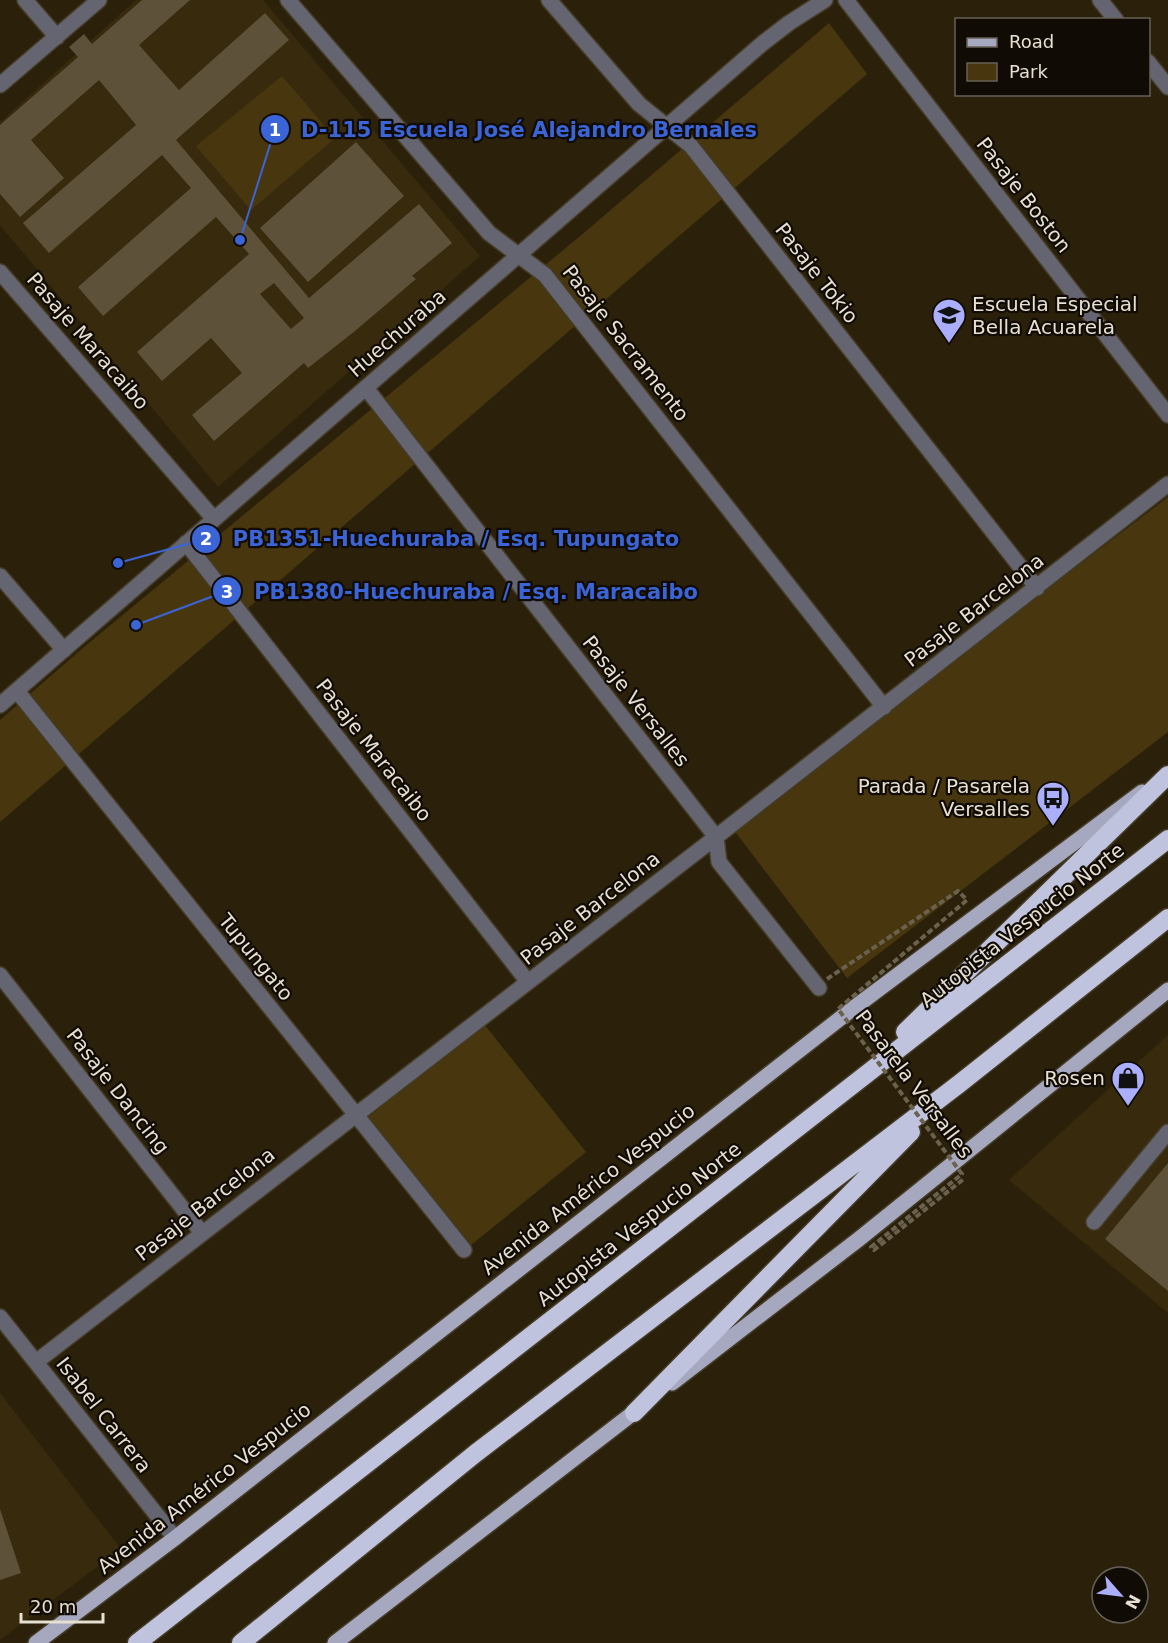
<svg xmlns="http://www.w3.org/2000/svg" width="1168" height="1643" font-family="'DejaVu Sans',sans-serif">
<rect width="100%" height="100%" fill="#2b210b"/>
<path fill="#382a0c" d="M136,0H263L480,256L218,487L0,225V122Z
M1168,1035V1313L1009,1180Z
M0,1393L121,1549L0,1640Z"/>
<path fill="#48360e" d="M829,23L867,74L0,822V720L84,647L585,232Z
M282,76L335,138L251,210L196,146Z
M1168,497V732L847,978L733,829Z
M484,1024L586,1152L471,1245L368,1117Z"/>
<path fill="#5d513a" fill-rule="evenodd" d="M142,0H190L139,45L179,90L265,13L289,40L176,140L309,298L419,204L452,243L412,276L416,279L355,331L308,368L304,363L214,441L192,415L242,373L211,338L162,381L137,352L249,254L216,217L103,316L78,287L191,188L162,155L49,253L23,223L136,125L99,80L31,140L64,178L20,217L0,194V125L78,57L69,47L84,34L92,44ZM274,283L304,318L291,329L260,294Z
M356,142L404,196L308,282L260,228Z
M1168,1163V1291L1105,1239Z
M0,1509L21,1573L0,1580Z"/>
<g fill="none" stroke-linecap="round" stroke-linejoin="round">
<g stroke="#453c27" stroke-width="18">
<path id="minor" d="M25,0L57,37
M288,0L489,233L545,275L884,707
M549,0L639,104L691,146L1037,588
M846,0L1168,415
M1100,0L1116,20
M1148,62L1168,87
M0,85L99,0
M0,272L214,519
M366,388L716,837L719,862L819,988
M186,543L528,982
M0,576L64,650
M17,691L464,1250
M0,705L763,43L789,23L825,0
M0,975L202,1233
M1094,1222L1168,1132
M0,1317L175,1538
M36,1362L716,837L1168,484"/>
</g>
<g stroke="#453c27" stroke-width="18">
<path id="major" d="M672,1383L859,1239L1168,990
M36,1643L175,1538L851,1010L1142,792
M335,1643L641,1407"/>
</g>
<g stroke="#453c27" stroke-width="21">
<path id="highway" d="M905,1032L1168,775
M634,1413L911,1132
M137,1643L1168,839
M241,1643L476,1453L959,1084L1168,918"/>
</g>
<use href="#minor" stroke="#646570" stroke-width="15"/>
<use href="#major" stroke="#a6a8bf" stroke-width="15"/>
<use href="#highway" stroke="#c0c3de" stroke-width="18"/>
<path stroke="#6a614e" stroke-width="4" stroke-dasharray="6 3" stroke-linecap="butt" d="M827,979L958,891L967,900L838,1009L962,1174L871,1247L874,1250L965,1178"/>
</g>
<defs>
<g id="school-pin" transform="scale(1.725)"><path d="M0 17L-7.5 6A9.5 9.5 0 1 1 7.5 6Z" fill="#abaffb" stroke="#100b04"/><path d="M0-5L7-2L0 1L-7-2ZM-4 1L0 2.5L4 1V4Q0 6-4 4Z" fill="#111"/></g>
<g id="bus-pin" transform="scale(1.725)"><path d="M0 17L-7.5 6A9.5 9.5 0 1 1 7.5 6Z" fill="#abaffb" stroke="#100b04"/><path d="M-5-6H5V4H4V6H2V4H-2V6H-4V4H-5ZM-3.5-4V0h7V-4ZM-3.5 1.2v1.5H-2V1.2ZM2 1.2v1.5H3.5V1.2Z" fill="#111"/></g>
<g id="shop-pin" transform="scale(1.725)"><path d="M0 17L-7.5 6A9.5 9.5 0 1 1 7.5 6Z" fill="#abaffb" stroke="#100b04"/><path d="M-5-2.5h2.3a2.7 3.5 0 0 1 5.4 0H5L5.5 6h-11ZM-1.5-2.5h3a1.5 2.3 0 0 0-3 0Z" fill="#111"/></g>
</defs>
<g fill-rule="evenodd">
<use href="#school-pin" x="949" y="315"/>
<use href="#bus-pin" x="1053" y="798"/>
<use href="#shop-pin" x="1128" y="1078"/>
</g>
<g text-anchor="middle" stroke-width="4.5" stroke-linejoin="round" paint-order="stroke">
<g font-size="20" fill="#e6dfd2" stroke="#100b04">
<text transform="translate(1024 195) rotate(52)" y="7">Pasaje Boston</text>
<text transform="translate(817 273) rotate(52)" y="7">Pasaje Tokio</text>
<text transform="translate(397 333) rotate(-41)" y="7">Huechuraba</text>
<text transform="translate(88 341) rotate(49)" y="7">Pasaje Maracaibo</text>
<text transform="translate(626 343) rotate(52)" y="7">Pasaje Sacramento</text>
<text transform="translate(974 610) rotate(-38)" y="7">Pasaje Barcelona</text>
<text transform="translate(636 701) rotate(52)" y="7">Pasaje Versalles</text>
<text transform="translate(374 750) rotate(52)" y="7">Pasaje Maracaibo</text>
<text transform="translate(590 908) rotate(-38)" y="7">Pasaje Barcelona</text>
<text transform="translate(1022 925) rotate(-38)" y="7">Autopista Vespucio Norte</text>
<text transform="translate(256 957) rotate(51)" y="7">Tupungato</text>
<text transform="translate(914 1084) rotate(53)" y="7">Pasarela Versalles</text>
<text transform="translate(118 1091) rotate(52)" y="7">Pasaje Dancing</text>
<text transform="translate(588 1189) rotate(-38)" y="7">Avenida Américo Vespucio</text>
<text transform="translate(205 1204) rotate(-38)" y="7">Pasaje Barcelona</text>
<text transform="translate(639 1224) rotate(-38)" y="7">Autopista Vespucio Norte</text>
<text transform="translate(104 1415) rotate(52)" y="7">Isabel Carrera</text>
<text transform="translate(204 1488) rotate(-38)" y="7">Avenida Américo Vespucio</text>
</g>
<g font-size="20" fill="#e6dfd2" stroke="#100b04" text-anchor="end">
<text x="972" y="311" text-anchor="start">Escuela Especial<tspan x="972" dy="23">Bella Acuarela</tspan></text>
<text x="1030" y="793">Parada / Pasarela<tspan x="1030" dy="23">Versalles</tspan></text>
<text x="1105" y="1085">Rosen</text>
</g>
</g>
<path fill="none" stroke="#3b64d7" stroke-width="2" d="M240 240L275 129M118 563L206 539M136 625L227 591"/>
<g fill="#3b64d7" stroke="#100b04" stroke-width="2">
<circle cx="240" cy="240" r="6"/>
<circle cx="118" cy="563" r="6"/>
<circle cx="136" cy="625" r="6"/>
<circle cx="275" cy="129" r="15"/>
<circle cx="206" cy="539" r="15"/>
<circle cx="227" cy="591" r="15"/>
</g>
<g font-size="18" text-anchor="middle" font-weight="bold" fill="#fff">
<text x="275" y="136">1</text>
<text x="206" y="545">2</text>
<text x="227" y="598">3</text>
</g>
<g font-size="21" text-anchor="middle" font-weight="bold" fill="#3b64d7" stroke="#100b04" stroke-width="4.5" stroke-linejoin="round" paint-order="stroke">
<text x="529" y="137">D-115 Escuela José Alejandro Bernales</text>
<text x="456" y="546">PB1351-Huechuraba / Esq. Tupungato</text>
<text x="476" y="599">PB1380-Huechuraba / Esq. Maracaibo</text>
</g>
<rect x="955" y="18" width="195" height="78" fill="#100b04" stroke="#666056" stroke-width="1.5"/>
<rect x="967" y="38" width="30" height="9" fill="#a6a8bf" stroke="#666056" stroke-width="1.5"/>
<text x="1009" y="48" font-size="18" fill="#e6dfd2">Road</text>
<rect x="967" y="63" width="30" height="18" fill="#48360e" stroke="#666056" stroke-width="1.5"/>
<text x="1009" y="78" font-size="18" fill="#e6dfd2">Park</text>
<g transform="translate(1120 1595) rotate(118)"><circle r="28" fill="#100b04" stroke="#666056" stroke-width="1.5"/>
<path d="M0-4.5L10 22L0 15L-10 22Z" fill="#abaffb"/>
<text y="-9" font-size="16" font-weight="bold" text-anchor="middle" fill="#e6dfd2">N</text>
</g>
<path d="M21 1613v9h82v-9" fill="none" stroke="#e6dfd2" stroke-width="3"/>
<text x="30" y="1613" font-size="18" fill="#e6dfd2" stroke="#100b04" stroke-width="4.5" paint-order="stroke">20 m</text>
</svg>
